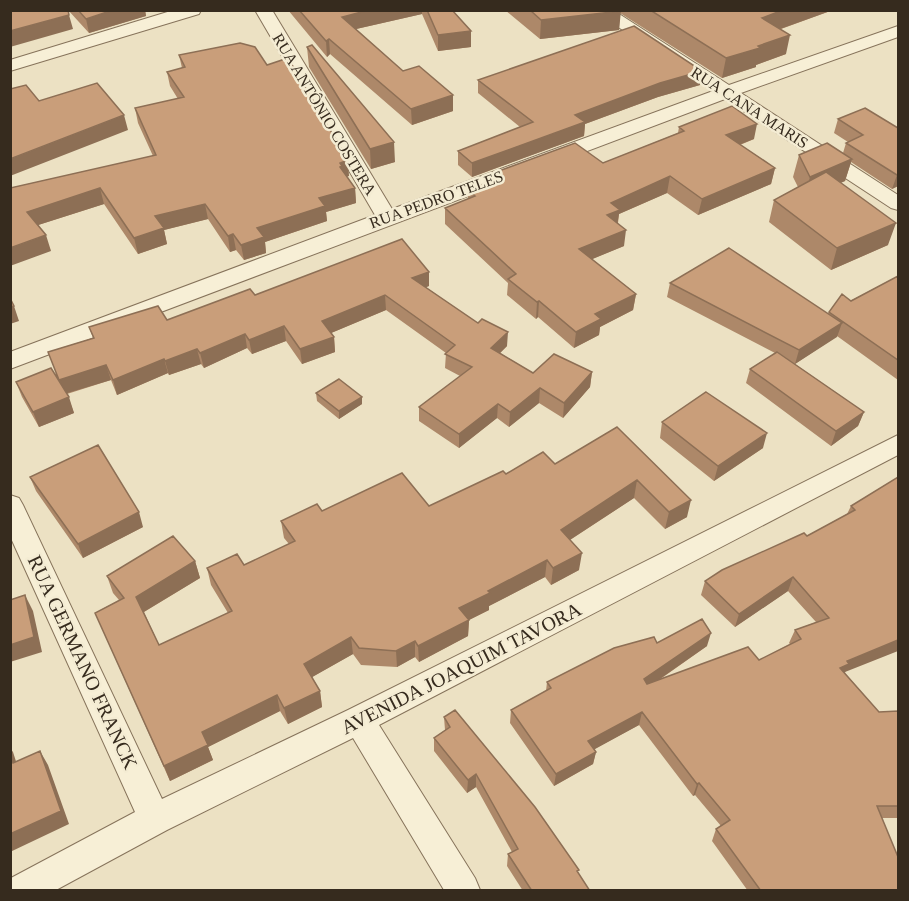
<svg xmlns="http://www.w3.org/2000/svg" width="909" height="901" font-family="Georgia,serif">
<rect width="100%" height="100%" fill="#ece1c3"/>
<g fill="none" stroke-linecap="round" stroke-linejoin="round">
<g stroke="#86735b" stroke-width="2">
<path id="street" d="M174,10H201L199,14L10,71V60Z
M255,10H272L392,209L713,91L593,10H613L729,85L898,26V37L741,93L898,195V210L891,208L725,99L10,369V352L375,215Z
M898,435V455L379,725L475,878L480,890H444L353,738L167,830L56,890H10L11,878L135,812L10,536V495L19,498L23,505L162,799L348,710Z"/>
</g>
<use href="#street" fill="#f7efd6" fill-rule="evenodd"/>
</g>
<path fill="#ad8869" d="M68,10H145L146,16L89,33Z
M288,10H452L471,31V47L438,51L422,14L356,29L403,71L453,95V111L412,125L330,54L327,57Z
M505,10H833L781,29L786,54L756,65V67L722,78L620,13L619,30L540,39Z
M307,47L395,162L371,169L309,67Z
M179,55L267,65L349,176H347L355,188L356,203L326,212L327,221L265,242L266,253L244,260L236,250L230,252L208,219L164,230L167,244L138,254L104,204L38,225L51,251L10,188L153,156L138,123L135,108L178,99L170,86L167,72L182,68Z
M702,71L700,85L658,97L585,124L584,136L472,177L458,165V151L520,127L478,93V80Z
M838,119L898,128V186L892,189L851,162L845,181L840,183L888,245L831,270L769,222L774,200L798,187L793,177L799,155L843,153L846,143L848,142L834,133Z
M679,127L754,139L740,145L775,168L771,184L698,215L667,193L619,214L618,223L624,246L592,259L636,294L633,310L600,327L599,335L574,348L538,317L536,319L507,295L508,283L445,224V208L468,199V190L488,182V175L603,163L678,133Z
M429,272V286L426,287L507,346L500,353L533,373L592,372L590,387L563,418L539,403L509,427L497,418L459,448L419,421V407L460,376L445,368L446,353L386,310L331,333L334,337L335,352L302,364L286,341L252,354L247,348L204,368L201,364L169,375L168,373L117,395L111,380L67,394L74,413L39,427L22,397L16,382L60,383L48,352L93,338L89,327L167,320L255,295Z
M898,276V380L837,336L795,364L864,412L858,426L831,446L746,383L750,369L775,353L667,297L670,283L828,314L829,312Z
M316,393L362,397V404L339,419L317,401Z
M662,422L763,448L714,481L660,438Z
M617,427L687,517L665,529L634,498L570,540L579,570L551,585L545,577L489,606V610L469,620L468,636L419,662L415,657L397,667L361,665L353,654L312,677L320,691L322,707L288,724L280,711L208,747L213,760L170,781L95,613L119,600L113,593L107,576L195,561L200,578L144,612L159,645L228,613L211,585L207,568L244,565L289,544L284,538L281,521L322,511L429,506L506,474L555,464Z
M30,477L143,527L83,558L36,491Z
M898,477L845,673L879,712L898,711V818H882L898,891H748L712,841L716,829L721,826L695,795L693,796L639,725L594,749L596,752L593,764L554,786L510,723L511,710L546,691L547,682L657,643L707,646L659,680L759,660L790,644L789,643L795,630L816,622L788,591L735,627L701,595L705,581L807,536L847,514L851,506Z
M444,717L579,874L590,891H523L507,866L508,854L512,852L476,787L467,793L434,751V738L445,730Z"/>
<path fill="#8d6f55" d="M113,10H145L146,16L89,33L86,19Z
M369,10H422V14L343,32L342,17Z
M783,10H833L758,37L762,18Z
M621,11L619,30L540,39L541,20Z
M69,15L73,29L10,47V31Z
M471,31V47L438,51V35Z
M790,35L786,54L756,65V67L722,78L726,58Z
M329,39L330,54L327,57L326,41Z
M702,71L700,85L658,97L585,124L584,136L472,177V163L575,115L660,83Z
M453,95V111L412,125L411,109Z
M124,115L128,130L10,176V159Z
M757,124L754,139L723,151L726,135Z
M394,142L395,162L371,169L370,149Z
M852,159L845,181L804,199L810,177Z
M348,160L349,176L343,178L341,182L340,163Z
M775,168L771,184L698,215L702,199Z
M898,174V186L892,189L897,175Z
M670,176L667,193L619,214L617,226L607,215L611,203Z
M100,188L104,204L32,227L27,212Z
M355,188L356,203L326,212L327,221L265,242L266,253L244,260L241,245L257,228L319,198Z
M205,204L208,219L164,230L167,244L138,254L134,238L155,216Z
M896,223L888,245L831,270L837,248Z
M626,230L624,246L578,265L579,249Z
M233,234L236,250L230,252L228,236Z
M46,235L51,251L10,266V248Z
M429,272V286L413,292L412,278Z
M636,294L633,310L600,327L599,335L574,348L576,332L595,314Z
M385,295L386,310L324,336L322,321Z
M539,301L538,317L536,319L537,302Z
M14,306L19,321L10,324V307Z
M842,323L837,337L795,364L799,350Z
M284,326L286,341L252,354L249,340Z
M508,332L507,346L491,362V348Z
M245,334L247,348L204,368L200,353Z
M334,337L335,352L302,364L300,349Z
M197,349L201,364L169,375L165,361Z
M164,359L168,373L117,395L113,380Z
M106,365L111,380L64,394L59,380Z
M592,372L590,387L563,418L564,403Z
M540,388L539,403L509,427L510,412Z
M69,397L74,413L39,427L33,412Z
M362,397V404L339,419V411Z
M498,404L497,418L459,448V434Z
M864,412L858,426L831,446L836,431Z
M767,433L763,448L714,481L718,466Z
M637,480L634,498L559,547L561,530Z
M691,500L687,517L665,529L669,512Z
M139,512L143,527L83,558L78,544Z
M582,553L579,570L551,585L553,568Z
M547,560L545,577L489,606V610L469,620L468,636L419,662L418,646L459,608L488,591Z
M195,561L200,578L142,613L136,597Z
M793,577L788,591L735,627L739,614Z
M25,595L33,611L42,652L10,662V645Z
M711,633L707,646L641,692L644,679Z
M351,637L353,654L307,680L304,664Z
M898,640V651L845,672L843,677L840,668L847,661Z
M415,641V657L397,667L396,651Z
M320,691L322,707L288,724L284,708Z
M277,695L280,711L208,747L213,760L170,781L164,766L202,732Z
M642,712L639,725L586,754L588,741Z
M10,748L13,752L21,777L13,763L10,756Z
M40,751L48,765L69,824L10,852V834Z
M596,752L593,764L554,786L556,774Z
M476,774V787L467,793L468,780Z
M699,783L695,795L693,796L697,784Z"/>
<path fill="#c99e7a" stroke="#8d6f55" stroke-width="1.5" d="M10,10H68L69,15L10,31Z
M78,10H113L86,19Z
M299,10H369L342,17L403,71L419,66L453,95L411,109L329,39L326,41Z
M427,10H452L471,31L438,35Z
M530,10H620L621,11L541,20Z
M650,10H783L762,18L790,35L758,46L760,48L726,58Z
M634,26L702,71L660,83L575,115L585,122L472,163L458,151L533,122L478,80Z
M240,43L255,47L267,65L288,58L348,160L340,163L342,166L340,167L355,188L319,198L325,206L257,228L264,237L241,245L233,234L228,236L205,204L155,216L164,228L134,238L100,188L27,212L46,235L10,248V188L156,155L135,108L184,97L167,72L185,67L179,55Z
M312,45L394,142L370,149L307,47Z
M97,83L124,115L10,159V89L26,85L39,101Z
M732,106L757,124L726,135L775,168L702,199L670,176L611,203L620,210L607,215L626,230L579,249L636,294L595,314L601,319L576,332L539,301L537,302L508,279L516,274L445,208L475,196L468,190L494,180L488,175L575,143L603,163L684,131L679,127Z
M865,108L898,128V174L897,175L846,143L863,135L838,119Z
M827,143L852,159L810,177L799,155Z
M826,172L896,223L837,248L774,200Z
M402,239L429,272L412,278L478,323L482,319L508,332L491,348L533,373L554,354L592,372L564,403L540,388L510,412L498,404L459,434L419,407L472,367L445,354L455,345L385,295L322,321L334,337L300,349L284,326L249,340L245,334L200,353L197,349L165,361L164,359L113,380L106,365L59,380L48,352L94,338L89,327L158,306L167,320L250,289L255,295Z
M729,248L842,323L799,350L670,283Z
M898,276V360L829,312L842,294L851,301Z
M10,298L14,306L10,307Z
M777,352L864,412L836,431L750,369Z
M51,368L69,397L33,412L16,382Z
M339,379L362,397L339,411L316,393Z
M706,392L767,433L718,466L662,422Z
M617,427L691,500L669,512L637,480L561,530L582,553L553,568L547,560L488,591L490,593L459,608L469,620L418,646L415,641L396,651L359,648L351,637L304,664L320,691L284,708L277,695L202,732L208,745L164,766L95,613L124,598L107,576L173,536L195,561L136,597L159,645L232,611L207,568L237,554L244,565L295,541L281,521L317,504L322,511L402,473L429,506L503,471L506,474L543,452L555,464Z
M98,445L139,512L78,544L30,477Z
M898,477V640L847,661L849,664L840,668L879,712L898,711V806H877L898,857V891H761L716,829L730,820L699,783L697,784L642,712L588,741L596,752L556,774L511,710L551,688L547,682L614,648L654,637L657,643L702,619L711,633L644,679L647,684L748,647L759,660L801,639L795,630L829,618L793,577L739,614L705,581L722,570L804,533L807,536L855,510L851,506Z
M25,595L34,637L10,645V600Z
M455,710L535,807L579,870L577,871L590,891H532L508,854L518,849L476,774L468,780L434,738L450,727L444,717Z
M40,751L61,811L10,834V756L13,763Z"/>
<g text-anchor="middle" stroke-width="5" stroke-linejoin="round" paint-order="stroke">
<g font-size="16" fill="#362b1e" stroke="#f4ecd3">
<text transform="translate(750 107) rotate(33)" y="6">RUA CANA MARIS</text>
<text transform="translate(325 114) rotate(59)" y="6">RUA ANTÔNIO COSTERA</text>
<text transform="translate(436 199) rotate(-20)" y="6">RUA PEDRO TELES</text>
</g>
<g font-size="20" fill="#362b1e" stroke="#f4ecd3">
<text transform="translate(83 662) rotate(65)" y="7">RUA GERMANO FRANCK</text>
<text transform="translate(461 668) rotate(-27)" y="7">AVENIDA JOAQUIM TAVORA</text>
</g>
</g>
<rect width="909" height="901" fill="none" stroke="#362b1e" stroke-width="24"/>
</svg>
